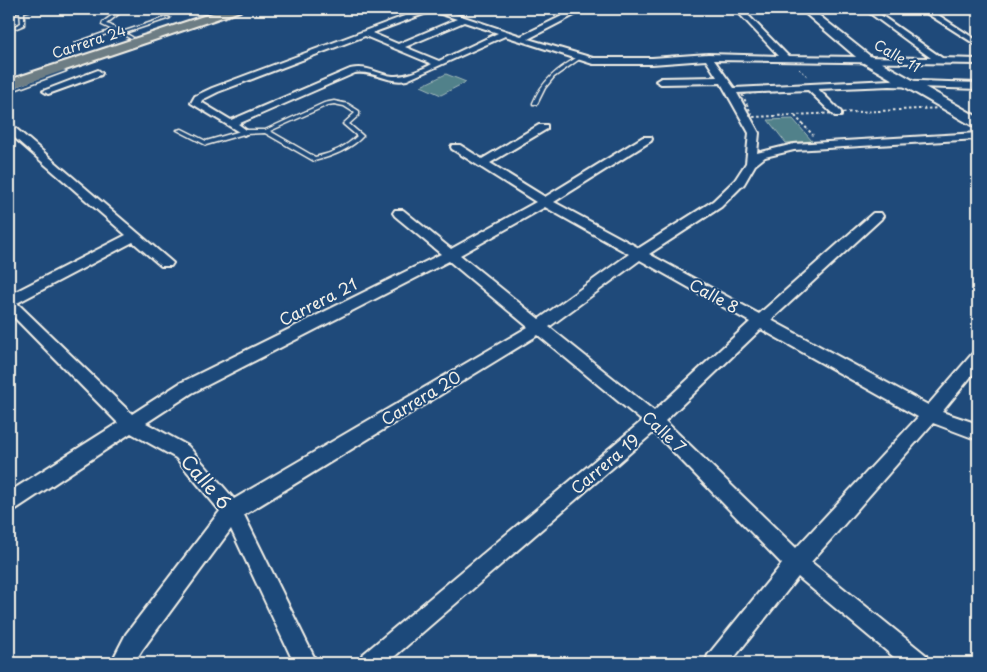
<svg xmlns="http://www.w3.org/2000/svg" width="987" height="672" font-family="'Playpen Sans',sans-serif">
<rect width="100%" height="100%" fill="#1f4a7a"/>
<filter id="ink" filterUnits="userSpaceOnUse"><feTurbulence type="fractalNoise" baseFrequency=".02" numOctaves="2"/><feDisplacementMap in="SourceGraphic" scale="10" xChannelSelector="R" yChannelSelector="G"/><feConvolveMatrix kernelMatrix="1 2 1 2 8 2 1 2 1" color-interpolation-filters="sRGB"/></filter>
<g filter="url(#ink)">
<path fill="#51818a" stroke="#a2b9b9" d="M446,74L466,82L441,95L421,86Z
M793,119L812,141L786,143L768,120Z"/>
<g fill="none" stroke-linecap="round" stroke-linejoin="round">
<g stroke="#f4f1e8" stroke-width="3">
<path id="lane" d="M29,9H36L24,12V25L9,31V29L21,23L20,12L9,14V12Z
M121,9H125L106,24L110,25L122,32L167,17L170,18L125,33L132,37L133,38L131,39L122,34L115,36V34L119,33L102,25L103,22Z
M109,31L112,32L78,44L75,43Z
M578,57L581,58L554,77L545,88L537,104H533V103C542,81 557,69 578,57Z
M62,70L66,71L17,89L13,88Z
M334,101L348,104L359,111V115L349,124L363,136C351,149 331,157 314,161L265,133L244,134L206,145L177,130L182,129L206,141L244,130H265L324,103ZM334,104L344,106L355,113L343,124L357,136C346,147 330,154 315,157L270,131L328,105Z"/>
</g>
<g stroke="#f4f1e8" stroke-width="4">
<path id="street" d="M423,9H440L521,36L564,15L548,9H558L570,12L578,9H586L528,39L593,58H652L708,54L779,56L735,9H742L788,56L931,58L864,9H872L942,58L978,59V64L714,60L734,88L890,80L978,83V89L890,86L818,89L841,112V116H835L808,90L737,93L759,133L757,153L794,144L978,133V139L794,150L765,157L755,165L744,184L721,207L649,254L759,314L873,213H881L883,216L881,219L771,320L928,405L973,353L978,351V368L942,412L978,424V440L933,423L811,562L926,655L929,663H901L798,577L730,663H705L708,655L782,564L654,432L387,663H359L362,655L642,421L538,335L244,515L317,663H294L231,529L142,650L134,663H111L126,634L220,511L176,458L131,433L16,509L9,512V492L118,423L9,312V295L126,235L9,133V125L13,126L173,263L171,266H161L133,242L17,303L132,414L180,383L441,254L395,216L393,213L395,210H403L451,249L536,202L452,149L451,147L452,145H460L482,159L539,125H547V129L490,163L545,197L643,137H651L652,139L651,141L554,202L639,248L713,201L735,180L746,163L749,133L721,83L661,84L656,81L661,78L717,77L706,60L652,64H593L505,36L407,80C388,84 373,70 355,73L238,124L249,132L244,135L191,103L195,96L212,88ZM432,11L457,19L398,44L372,33ZM464,22L498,33L439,61L405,47ZM365,36L432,64C420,70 407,77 393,76C376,74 369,65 350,69L231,120L201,102L202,100L218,92ZM545,207L629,254L539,319L460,255ZM640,260L750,322L654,411L549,327ZM449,261L528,327L234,499L188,446L146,423L192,393ZM761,329L918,417L796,548L665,421Z
M920,9H929L978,41V46Z
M98,70L102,73L101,75L51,93L48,94L43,91Z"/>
</g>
<g stroke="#f4f1e8" stroke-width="4">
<path id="secondary" d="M800,9H811L870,56L978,117V127L973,126L862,62Z"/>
</g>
<g stroke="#f4f1e8" stroke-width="4">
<path id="primary" d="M225,9H242L240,11L9,89V80Z"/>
</g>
<path stroke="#f4f1e8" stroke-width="1" stroke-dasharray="2 2" stroke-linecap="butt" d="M799,69L808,77"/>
<path stroke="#f4f1e8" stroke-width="2" stroke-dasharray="2.5 2.5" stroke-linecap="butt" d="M903,85L941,108L753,117L742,94Z
M795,116L813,135"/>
<use href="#lane" fill="#1f4a7a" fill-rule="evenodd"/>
<use href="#street" fill="#1f4a7a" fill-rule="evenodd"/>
<use href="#secondary" fill="#1f4a7a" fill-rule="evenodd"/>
<use href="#primary" fill="#6d7d84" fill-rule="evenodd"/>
</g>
</g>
<g text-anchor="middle" stroke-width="4" stroke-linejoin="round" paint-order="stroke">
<g font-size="14" fill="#f4f1e8" stroke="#1f4a7a">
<text transform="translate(89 42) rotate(-18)" y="5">Carrera 24</text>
<text transform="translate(897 56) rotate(30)" y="5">Calle 11</text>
</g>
<g font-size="16" fill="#f4f1e8" stroke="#1f4a7a">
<text transform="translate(714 296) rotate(29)" y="6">Calle 8</text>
<text transform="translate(318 302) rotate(-27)" y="6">Carrera 21</text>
<text transform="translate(421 398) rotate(-31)" y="6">Carrera 20</text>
<text transform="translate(664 432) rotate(43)" y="6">Calle 7</text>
<text transform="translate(605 464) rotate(-40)" y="6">Carrera 19</text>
</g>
<g font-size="19" fill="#f4f1e8" stroke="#1f4a7a">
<text transform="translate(206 482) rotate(49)" y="7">Calle 6</text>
</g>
</g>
<rect width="987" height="672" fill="none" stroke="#1f4a7a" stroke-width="30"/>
<rect x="15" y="15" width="957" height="642" fill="none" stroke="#f4f1e8" stroke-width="2" filter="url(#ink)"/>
</svg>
